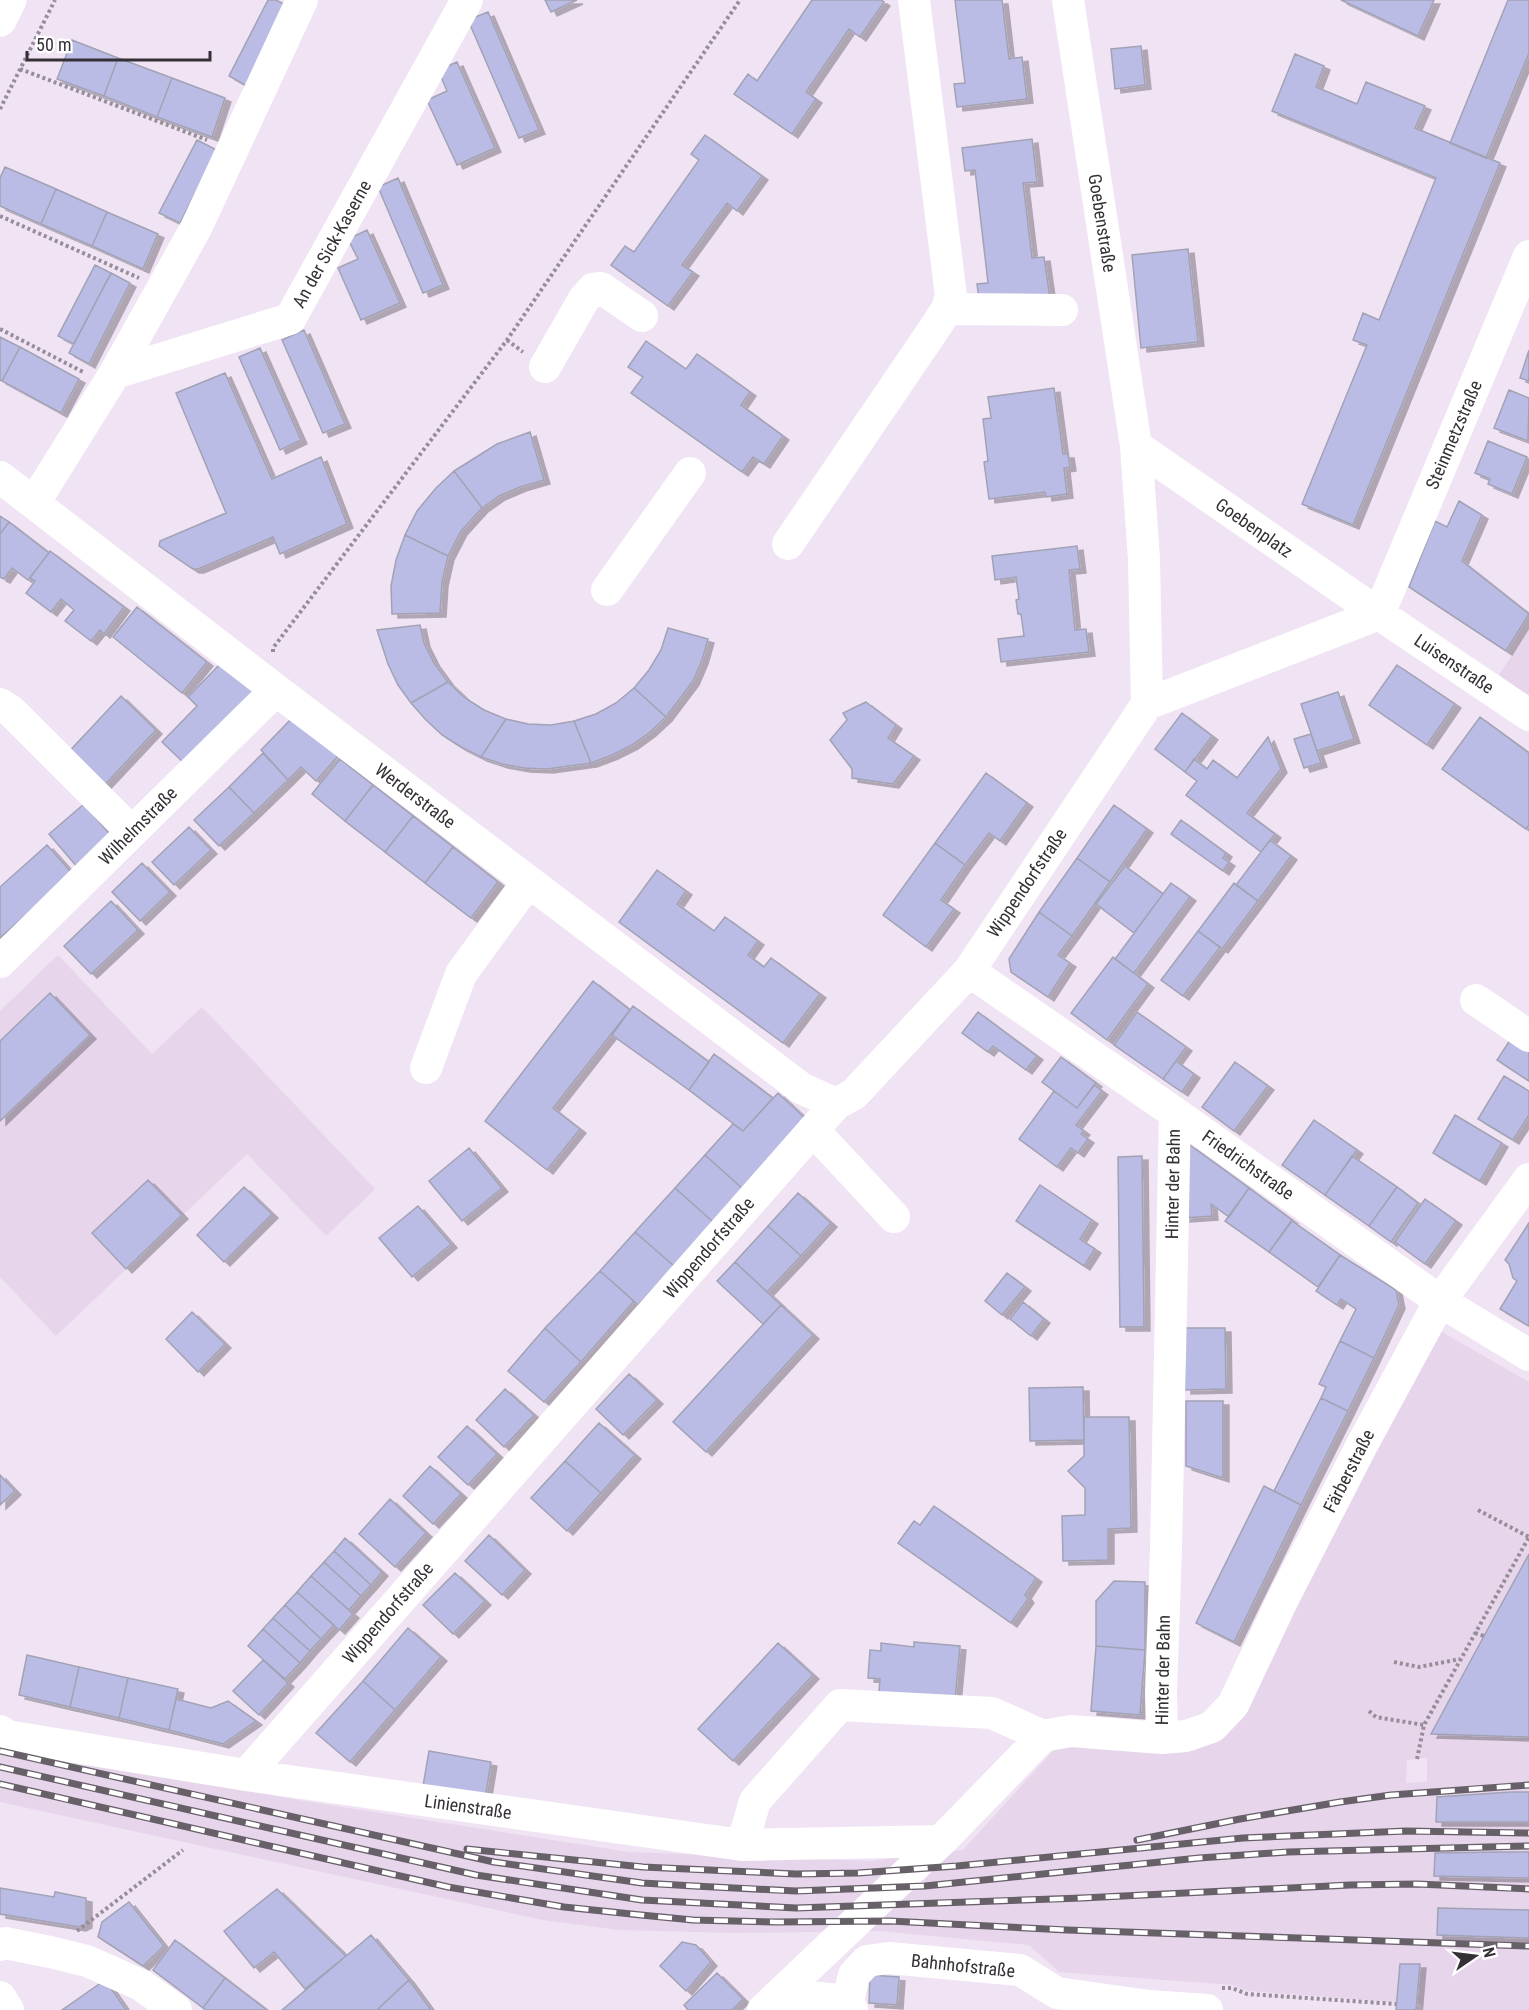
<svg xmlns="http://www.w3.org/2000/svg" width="1529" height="2010" font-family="'Roboto Condensed',sans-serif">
<defs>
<filter id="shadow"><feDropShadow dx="6" dy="4" stdDeviation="0" flood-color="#0004"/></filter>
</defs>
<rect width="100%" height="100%" fill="#f0e3f4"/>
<path fill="#e6d5eb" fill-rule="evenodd" d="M1529,629V696L1499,675Z
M58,955L152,1054L202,1007L375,1189L326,1236L247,1154L56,1336L0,1277V1011Z
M1428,1324L1529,1382V2010H1423L1421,2004L1248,1991L1232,1985L1059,1972L1029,1945L879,1931L737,1933L619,1930L543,1920L0,1802V1738L205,1783L304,1801L629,1852L871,1861L963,1850L1071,1731L1212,1727ZM1427,1758V1782L1406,1783L1407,1760Z"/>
<path fill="#bbbce5" stroke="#a2a2b5" stroke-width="1.5" filter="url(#shadow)" d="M268,0H276L290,7L249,87L229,76Z
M545,0H577L551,12Z
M812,0H881L884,2L860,37L849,29L806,92L816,99L792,134L734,94L748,74L757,81Z
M955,0H1002L1009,59L1022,57L1027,99L957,107L954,84L965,83Z
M1341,0H1434L1418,36Z
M1508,0H1529V53L1486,158L1450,143Z
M488,12L539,130L519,138L468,20Z
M72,40L118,58L104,96L57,79Z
M1141,46L1145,85L1115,89L1111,49Z
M1295,54L1324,66L1316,87L1357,104L1366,82L1425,106L1415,128L1500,163L1353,525L1302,504L1367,345L1353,340L1363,313L1379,320L1436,178L1272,111Z
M118,58L172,78L157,117L104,96Z
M457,62L495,148L457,165L427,100L447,91L438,70Z
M172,78L225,98L212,137L157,117Z
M705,135L762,176L737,211L727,203L682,265L693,272L668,306L611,265L625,246L634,252L699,160L691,154Z
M1032,139L1037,182L1023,183L1032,258L1044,257L1050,299L980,307L977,284L988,283L975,170L965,171L962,148Z
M197,140L217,150L180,223L159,213Z
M5,167L56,189L41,224L0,206V178Z
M398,178L443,285L423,293L378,187Z
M56,189L107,212L92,246L41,224Z
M107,212L158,234L143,269L92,246Z
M367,230L400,303L361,320L338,268L358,259L348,239Z
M1188,249L1198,342L1141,348L1132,255Z
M95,265L111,273L74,344L58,336Z
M111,273L130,283L89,364L69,353Z
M304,330L345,424L323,433L282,340Z
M0,337L20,347L2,381L0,380Z
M646,341L686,369L697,354L750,392L741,405L783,436L764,464L753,457L742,472L631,393L643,377L628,367Z
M20,347L79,379L61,413L2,381Z
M260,348L301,440L280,450L239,357Z
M1529,350V381L1520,378Z
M225,373L272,479L321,457L347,524L280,554L273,537L198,569H193L159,546L160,541L226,513L176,393Z
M1054,388L1063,454H1068L1070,467L1064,468L1067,494L1046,497L1045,492L989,499L984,462L988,461L983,419L991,418L988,397Z
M1509,390L1529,398L1528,441L1494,428Z
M530,432L544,480L520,487L499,496L482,508L454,471L497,444Z
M1488,441L1527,457L1512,494L1488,484L1490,479L1475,473Z
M454,471L482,508L461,531L448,556L405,535L417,511L436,488Z
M1459,501L1482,515L1462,561L1529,614L1506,651L1409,587L1435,521L1447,527Z
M0,516L9,522L0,534Z
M9,522L49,553L28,580L12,568L4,579L0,577V534Z
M405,535L448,556L442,582L440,613L392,614L391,586L396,560Z
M1077,546L1080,569L1069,570L1075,630L1086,629L1089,652L1001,662L998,639L1024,636L1021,614H1018L1016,600L1019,599L1016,577L995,580L992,556Z
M50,551L124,607L104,634L100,630L91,641L65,621L74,610L61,599L51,612L26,593L35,581L30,578Z
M137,607L207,662L182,693L113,637Z
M420,625L424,643L434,663L448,682L411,703L398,685L388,664L377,630Z
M668,628L708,639L702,660L693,681L666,717L634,688L649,670L661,650Z
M222,662L254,692L185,764L162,742L197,706L188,697Z
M1397,665L1455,704L1427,745L1369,705Z
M448,682L465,698L484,710L506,719L481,757L461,747L442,735L426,720L411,703Z
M634,688L666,717L650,732L632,745L612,755L591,763L574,721L596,714L616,703Z
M1338,692L1354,739L1317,751L1301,704Z
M121,696L156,730L98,792L63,758Z
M866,702L896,725L888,738L914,756L893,784L852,778V769L830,740L847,720L843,713Z
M1182,713L1212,736L1185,772L1155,749Z
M294,716L338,756L316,781L301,767L288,780L261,750Z
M1480,717L1529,753V825L1526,829L1442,769Z
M506,719L528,724L551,725L574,721L591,763L547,769L524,768L502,764L481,757Z
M1311,734L1321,763L1304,768L1294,739Z
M1268,737L1281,769L1247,813L1275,834L1261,852L1186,795L1197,781L1185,772L1194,759L1207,769L1213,760L1237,778Z
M263,753L288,780L254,813L229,787Z
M340,759L373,785L345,821L312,794Z
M986,773L1027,803L1000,841L989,833L965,865L935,843Z
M373,785L413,816L385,852L345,821Z
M229,787L254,813L219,846L194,820Z
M84,804L113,838L78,868L49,834Z
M1114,805L1147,829L1110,882L1077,858Z
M413,816L453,847L425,883L385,852Z
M1181,820L1226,853L1223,858L1229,862L1223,871L1171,834Z
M189,827L211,850L174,885L152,862Z
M1270,840L1291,856L1258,901L1236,885Z
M935,843L965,865L941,900L954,909L926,947L883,915Z
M47,845L72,873L0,938V887Z
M453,847L498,882L471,918L425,883Z
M1077,858L1110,882L1072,936L1039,912Z
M142,863L170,892L140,921L112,892Z
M1125,866L1163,894L1134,933L1096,904Z
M657,870L686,891L677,904L714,931L725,917L758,941L748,955L764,967L771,958L820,994L783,1043L619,922Z
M1171,883L1190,897L1134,973L1115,959Z
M1234,883L1258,901L1222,949L1198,931Z
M111,901L138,930L91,974L64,946Z
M1039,912L1072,936L1058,955L1070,963L1048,997L1011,972L1009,959Z
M1198,931L1220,947L1183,996L1161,980Z
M1113,957L1148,984L1107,1040L1071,1013Z
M593,981L630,1010L553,1108L580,1129L547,1170L485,1121Z
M50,993L90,1035L0,1121V1041Z
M633,1006L709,1062L689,1090L612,1035Z
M978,1012L1037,1056L1026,1070L993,1046L988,1052L962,1033Z
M1137,1012L1186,1047L1163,1079L1114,1045Z
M1514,1034L1529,1044V1081L1497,1060Z
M714,1054L773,1098L743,1131L689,1090Z
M1061,1057L1096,1083L1077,1108L1042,1082Z
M1176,1061L1194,1074L1182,1092L1163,1079Z
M1235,1062L1268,1086L1234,1131L1202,1107Z
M1504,1076L1529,1091V1115L1513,1140L1478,1119Z
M1094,1085L1102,1091L1076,1125L1084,1131L1081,1134L1088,1139L1078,1153L1071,1148L1057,1167L1019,1139L1054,1091L1077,1108Z
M778,1093L806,1119L743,1189L705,1155L733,1124L743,1131Z
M1455,1115L1502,1143L1480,1181L1433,1153Z
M1314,1120L1357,1150L1325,1195L1282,1165Z
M1190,1145L1249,1188L1229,1217L1211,1204L1212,1216L1184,1218Z
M469,1148L502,1188L462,1221L429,1181Z
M705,1155L743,1189L713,1222L675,1188Z
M1142,1156L1144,1327H1120L1118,1157Z
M1352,1156L1397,1187L1369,1226L1325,1195Z
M148,1180L182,1215L126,1269L92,1233Z
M1040,1185L1092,1220L1080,1239L1095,1249L1084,1266L1016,1221Z
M244,1187L272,1214L224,1262L197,1235Z
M1397,1187L1418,1203L1391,1242L1369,1226Z
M675,1188L713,1222L674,1266L635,1232Z
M1249,1188L1292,1220L1269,1252L1225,1221Z
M798,1193L831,1223L801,1256L768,1226Z
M1425,1199L1456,1221L1425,1264L1395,1242Z
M418,1206L451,1244L412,1277L379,1238Z
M1292,1221L1340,1255L1318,1287L1269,1252Z
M1529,1223V1326L1500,1309L1517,1281L1513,1278L1509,1264L1505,1260Z
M768,1226L801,1256L767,1292L735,1262Z
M635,1232L674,1266L638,1305L600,1271Z
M1340,1255L1396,1290L1399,1305L1374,1358L1340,1341L1356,1309L1341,1299L1337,1305L1316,1291Z
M735,1262L781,1305L763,1324L717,1281Z
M600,1271L634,1301L581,1362L545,1328Z
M1007,1273L1025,1287L1002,1315L985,1301Z
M1023,1302L1044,1319L1031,1336L1010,1319Z
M781,1305L813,1335L706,1452L673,1422Z
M192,1312L225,1344L198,1372L166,1339Z
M545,1328L581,1362L544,1402L508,1371Z
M1184,1328H1225L1226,1389L1185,1390Z
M1340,1341L1374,1358L1348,1411L1321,1398L1326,1387L1319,1384Z
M629,1374L657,1400L623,1435L596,1409Z
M1083,1387L1084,1440L1030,1441L1029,1388Z
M505,1389L534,1415L504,1447L476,1420Z
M1321,1398L1348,1411L1301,1505L1274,1491Z
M1186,1401H1223V1478L1186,1466Z
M1084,1417H1129L1131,1528L1108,1529V1560L1063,1561L1062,1516L1085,1515V1488L1068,1471L1084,1456Z
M599,1423L635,1455L601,1493L565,1461Z
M467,1426L497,1454L468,1485L438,1457Z
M565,1461L601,1493L567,1531L531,1498Z
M430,1466L461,1494L433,1524L403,1496Z
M0,1475L15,1491L0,1505Z
M1264,1486L1301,1505L1234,1642L1196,1623Z
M390,1499L426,1533L395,1567L359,1534Z
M934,1506L1036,1578L1025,1595L1028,1599L1011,1623L898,1543L914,1521L920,1525Z
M489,1535L525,1570L502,1595L465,1561Z
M345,1538L382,1572L371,1585L334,1551Z
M334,1551L371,1585L361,1596L324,1562Z
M1529,1554V1737L1431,1734L1484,1636Z
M324,1562L361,1596L349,1610L311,1576Z
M455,1573L485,1601L453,1634L423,1605Z
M311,1576L353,1614L339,1630L297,1592Z
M1114,1581L1145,1582V1650L1096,1646V1601Z
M297,1592L334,1625L321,1639L285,1605Z
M285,1605L321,1639L310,1651L273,1618Z
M273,1618L310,1651L300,1663L263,1629Z
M408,1628L441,1657L395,1710L363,1681Z
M263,1629L300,1663L285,1679L248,1646Z
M914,1642L960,1646L955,1700L879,1692L880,1679L868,1678L870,1650L881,1651V1643L914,1647Z
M778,1643L813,1675L733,1761L698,1729Z
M1096,1646L1145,1650L1140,1715L1091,1711Z
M27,1655L79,1667L70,1707L19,1695Z
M263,1660L288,1683L259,1715L233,1691Z
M79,1667L128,1678L119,1718L70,1707Z
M128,1678L178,1689L169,1730L119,1718Z
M363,1681L395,1710L350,1762L316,1733Z
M176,1699L211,1708L228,1701L256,1721L223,1744L169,1730Z
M429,1751L491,1762L485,1798L423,1786Z
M1511,1792H1529V1822H1436L1437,1797Z
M1498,1852H1529V1878L1434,1876L1435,1853Z
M0,1888L54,1897L55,1892L86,1898V1924L80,1927L0,1914Z
M277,1889L346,1956L305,1989L274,1952L254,1968L224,1931Z
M129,1902L164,1946L143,1966L98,1937L102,1922Z
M1438,1908L1529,1910V1938L1437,1935Z
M371,1935L409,1980L377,2010H282Z
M175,1940L225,1978L203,2008L153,1970Z
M682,1942L696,1945L711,1962L686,1991L660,1966Z
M1400,1964H1420L1416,2010H1396Z
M717,1973L743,1999L732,2010H688L684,2005Z
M870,1975L899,1977L897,2005L869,2003Z
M225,1978L267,2010H206L203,2008Z
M105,1980L126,2010H62Z
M409,1980L431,2010H377Z"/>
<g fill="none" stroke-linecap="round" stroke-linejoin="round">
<path stroke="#968d99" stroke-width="4" stroke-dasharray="3 3" stroke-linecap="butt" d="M20,69L207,140
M0,109L55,0
M0,216L139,278
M0,329L85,373
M507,340L523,352
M273,652V648L507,340L740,0
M1478,1510L1529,1537
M1475,1633L1484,1636
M1394,1662L1419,1667L1460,1659
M1369,1711L1376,1717L1424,1725
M1417,1759L1424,1725L1529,1537
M77,1931L183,1850
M1222,1988H1232L1247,1994L1396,2004"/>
<path stroke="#fff" stroke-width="32" d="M1068,0L1136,446
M1529,256L1379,614L1529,715
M947,309L1062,310
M545,367L584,299L593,289L601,288L642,316
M115,373L196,228L302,0
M1136,446L1379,614L1147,704L1144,559Z
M0,477L276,690L801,1088L836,1104
M34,503L115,373L290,319L467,0
M788,544L932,332L947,309L951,296L914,0
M607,590L690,473
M0,704L11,711L132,832
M0,962L276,690
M969,971L1175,1113L1440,1301L1529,1355
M1476,1000L1529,1036
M426,1068L461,974L528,882
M813,1130L894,1217
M0,1731L7,1736L246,1775L742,1845L941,1841
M1162,1738L1161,1692L1166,1548L1175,1113
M246,1775L836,1104L854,1094L969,971L1147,704
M742,1845L755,1801L840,1705L992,1713L1043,1736
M0,1945L5,1943L50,1952L87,1961L141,1985L176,2010
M780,1994L848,2001
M0,1997L8,2010
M763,2010L941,1841L1043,1736L1071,1731L1162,1738L1186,1736L1212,1727L1233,1705L1282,1601L1363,1443L1440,1301L1529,1179
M852,2010L848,2001L854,1975L867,1961L889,1958L1020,1970L1057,1993L1149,2006L1207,2010"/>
<path stroke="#fff" stroke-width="33" d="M0,20L10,0"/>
<g stroke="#676068" stroke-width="7">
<path id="rail" d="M0,1751L494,1862L642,1883L694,1886L796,1891L925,1886L1199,1858L1288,1852L1529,1846
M0,1767L476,1875L642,1900L796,1908L1082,1898L1350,1885L1417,1884L1529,1889
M0,1784L448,1887L564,1907L641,1915L693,1920L776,1922L890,1921L1067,1930L1529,1946
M1137,1840L1240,1819L1340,1802L1391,1795L1529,1785
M467,1849L643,1867L796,1874L858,1873L957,1866L1243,1838L1406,1831L1529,1833"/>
</g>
<use href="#rail" stroke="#fff" stroke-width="4.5" stroke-dasharray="14" stroke-linecap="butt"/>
</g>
<g text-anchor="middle" stroke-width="6" stroke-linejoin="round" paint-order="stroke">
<g font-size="18" fill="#353036" stroke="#fff">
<text transform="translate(1102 223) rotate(81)" y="6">Goebenstraße</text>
<text transform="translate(332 244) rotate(-61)" y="6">An der Sick-Kaserne</text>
<text transform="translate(1454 435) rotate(-67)" y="6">Steinmetzstraße</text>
<text transform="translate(1254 528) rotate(35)" y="6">Goebenplatz</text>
<text transform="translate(1454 664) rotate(34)" y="6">Luisenstraße</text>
<text transform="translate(415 796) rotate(37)" y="6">Werderstraße</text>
<text transform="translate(138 826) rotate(-45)" y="6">Wilhelmstraße</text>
<text transform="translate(1027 883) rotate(-56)" y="6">Wippendorfstraße</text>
<text transform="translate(1248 1165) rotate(35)" y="6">Friedrichstraße</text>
<text transform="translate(1173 1184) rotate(-89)" y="6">Hinter der Bahn</text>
<text transform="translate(709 1248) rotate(-49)" y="6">Wippendorfstraße</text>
<text transform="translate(1349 1471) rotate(-63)" y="6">Färberstraße</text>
<text transform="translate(388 1613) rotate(-49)" y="6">Wippendorfstraße</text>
<text transform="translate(1163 1670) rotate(-89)" y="6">Hinter der Bahn</text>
<text transform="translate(468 1807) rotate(8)" y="6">Linienstraße</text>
<text transform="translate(963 1966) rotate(6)" y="6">Bahnhofstraße</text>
</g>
</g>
<g transform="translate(1475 1956) rotate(76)" stroke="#ffffff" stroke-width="4.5" paint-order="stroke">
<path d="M0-4.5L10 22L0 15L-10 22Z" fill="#353036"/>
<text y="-9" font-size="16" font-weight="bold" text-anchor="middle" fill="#353036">N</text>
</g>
<path d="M27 51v9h183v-9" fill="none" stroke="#353036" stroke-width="3"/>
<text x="36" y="51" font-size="18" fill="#353036" stroke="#ffffff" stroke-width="4.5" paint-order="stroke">50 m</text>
</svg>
